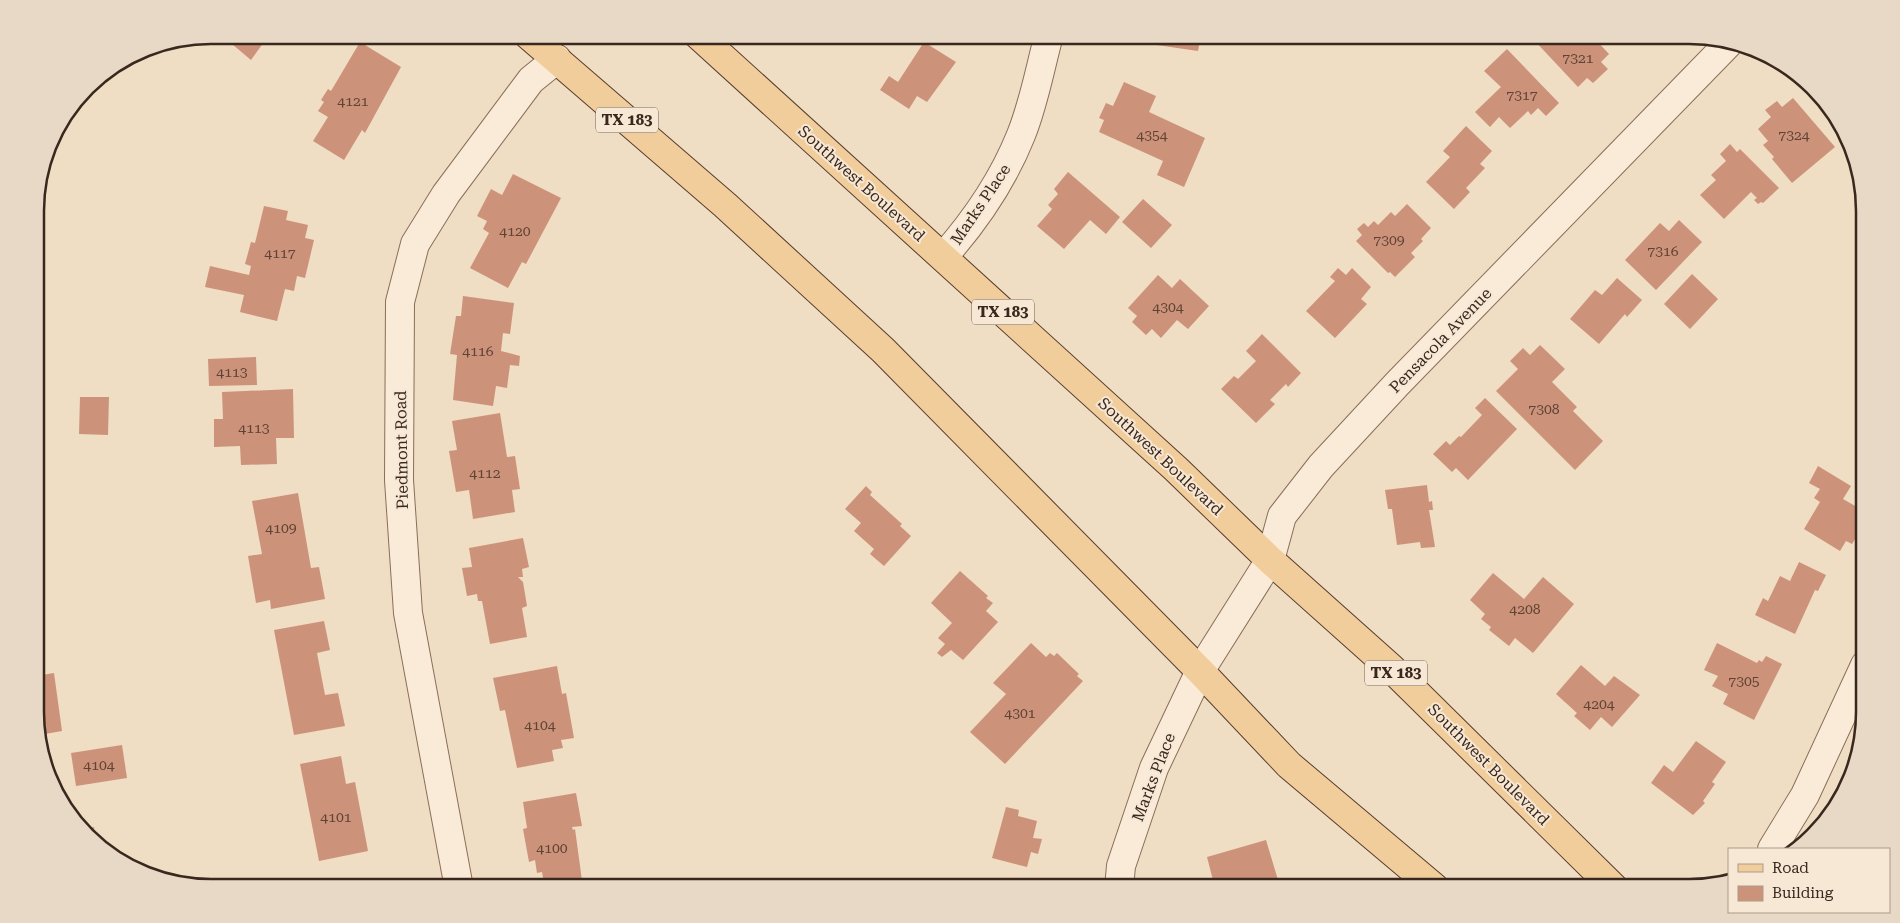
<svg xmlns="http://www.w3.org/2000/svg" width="1900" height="923" font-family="'Roboto Serif',serif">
<rect width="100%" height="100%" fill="#efddc4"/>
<path fill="#cd937a" d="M229,35H269L251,60L226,39Z
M1138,35H1201L1198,51L1136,42Z
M1537,35H1597L1594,38L1609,54L1601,62L1608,69L1593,83L1587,78L1578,87L1533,39Z
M360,42L401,67L365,133L362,130L344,160L313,141L328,117L318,111L324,102L321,100L328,89L331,91Z
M924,42L956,62L927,102L917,96L909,109L880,90L889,76L898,82Z
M1507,49L1559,103L1546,116L1538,108L1531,115L1528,111L1510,128L1499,117L1490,127L1475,112L1501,87L1484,71Z
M1124,82L1156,96L1149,112L1205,138L1184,187L1157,175L1163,161L1099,132L1104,120L1099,118L1106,103L1113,106Z
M1793,98L1835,147L1792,183L1772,159L1774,157L1763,145L1768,141L1758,129L1771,117L1765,110L1777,101L1782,107Z
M73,108L76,109L63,135L55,131Z
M1466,126L1492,151L1480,164L1485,168L1466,188L1470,192L1454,209L1426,182L1450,157L1443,151Z
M1730,144L1737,152L1740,149L1779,188L1763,203L1761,202L1758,204L1754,200L1757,198L1751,192L1724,219L1700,195L1716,180L1711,175L1726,161L1720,154Z
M1068,172L1120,217L1106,234L1090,220L1064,249L1037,226L1052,209L1048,205L1058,194L1054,189Z
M513,174L561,198L526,264L522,262L508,288L470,268L489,233L483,229L487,221L477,216L491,189L502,195Z
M1143,199L1172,225L1151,248L1122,222Z
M1407,204L1431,228L1421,239L1423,241L1411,253L1415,257L1395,277L1390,272L1388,273L1356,241L1362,235L1357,229L1364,223L1368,227L1374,221L1378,225L1391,212L1395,216Z
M264,206L288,211L286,220L308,225L305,238L314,240L305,278L297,276L294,291L285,289L277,321L240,312L244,295L205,287L210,266L249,275L251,266L245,264L251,242L255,243Z
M1679,220L1702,242L1656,290L1625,260L1660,223L1669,231Z
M1338,268L1346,275L1352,268L1371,287L1361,299L1367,304L1335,338L1306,311L1335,281L1330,277Z
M1692,274L1718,299L1690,329L1664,304Z
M1158,275L1172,288L1180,279L1209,306L1188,329L1177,320L1161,338L1152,329L1146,335L1132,322L1137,316L1128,308Z
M1617,278L1642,300L1627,317L1625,314L1599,344L1570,319L1595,290L1602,295Z
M463,296L514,303L510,334L503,333L501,351L520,356L519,366L510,365L507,388L496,386L493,406L453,400L457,355L450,354L456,316H461Z
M1262,334L1301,373L1288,387L1286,384L1270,400L1275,404L1256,423L1221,389L1234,376L1238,379L1256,361L1246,351Z
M1540,345L1565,369L1552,382L1577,407L1573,411L1603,441L1575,470L1496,391L1518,369L1510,361L1523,348L1530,355Z
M256,357L257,385L209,386L208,359Z
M293,389L294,438H276L277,464L241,465L240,446L214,447V419H223L222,392Z
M80,397H109L108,435L79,434Z
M1485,398L1517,429L1468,480L1456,468L1452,472L1433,454L1446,441L1450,445L1459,436L1461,437L1482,415L1475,408Z
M500,413L507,457L515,456L520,489L512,490L515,512L473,519L469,490L456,492L449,451L457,450L452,421Z
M1864,421V440L1855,432Z
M1864,446V459L1858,454Z
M1818,466L1851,486L1843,499L1864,511L1858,523L1863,526L1852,544L1846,541L1840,551L1804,529L1820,502L1814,498L1820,489L1809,483Z
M1427,485L1429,502L1432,501L1433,510H1429L1435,547L1421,548L1420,542L1397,545L1392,509H1388L1385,490Z
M866,486L872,492L870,495L902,524L900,526L911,536L884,566L870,554L874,549L854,531L861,523L845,509Z
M298,493L311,568L319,567L325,599L271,609L270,600L256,603L248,556L262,554L252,501Z
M523,538L529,567L522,569L523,577H518L523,582L527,606L522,608L527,637L490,644L482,601H478L477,594L467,596L462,568L472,567L469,548Z
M1799,562L1826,575L1818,591L1815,590L1795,634L1755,615L1763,598L1768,601L1780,576L1790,581Z
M960,571L988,596L986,598L993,603L986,611L998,622L963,660L951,650L942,657L937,653L945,644L938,638L952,623L931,603Z
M1493,573L1524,599L1543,577L1574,604L1533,653L1515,638L1509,646L1489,630L1491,627L1481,619L1485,614L1470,600Z
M324,621L330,650L317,653L325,695L338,693L345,726L294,735L274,630Z
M1031,643L1046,657L1050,653L1054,656L1057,653L1079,674L1077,676L1083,681L1005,764L970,732L1006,694L993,683Z
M1717,643L1757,663L1759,660L1762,662L1766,656L1782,664L1754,720L1723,704L1728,694L1712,686L1718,676L1704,670Z
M1581,665L1605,686L1614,676L1640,695L1612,727L1601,717L1590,730L1574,716L1577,713L1556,694Z
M557,666L562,694L566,693L574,738L561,740L563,748L552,750L554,761L517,768L505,710L500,711L493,678Z
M54,673L62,731L45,734L50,769L37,735L36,676Z
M1696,741L1726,762L1712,782L1715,784L1703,801L1705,803L1693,815L1651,783L1664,765L1673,772Z
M122,745L127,778L76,786L71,753Z
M341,756L346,784L355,782L368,851L319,861L300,764Z
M576,793L582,826L572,827L573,830L575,829L583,888H545L542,872L537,873L535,860L529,862L523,829L527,828L523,802Z
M75,807L78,825L71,819L67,808Z
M1006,807L1019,810L1018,816L1037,821L1033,838L1042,839L1038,854L1031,852L1027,867L992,858Z
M94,827L96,839L83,829Z
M1266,840L1278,880L1262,885L1263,888H1215L1207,857Z
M348,881L349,888H317V887Z"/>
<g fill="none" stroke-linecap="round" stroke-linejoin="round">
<g stroke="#8a6e5a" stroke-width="30">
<path id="minor" d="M943,257C975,221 1003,180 1021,135C1034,103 1040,68 1049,35
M1772,849L1805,795L1865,665
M459,888L408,613L399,480L400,302L415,244L446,194L531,80L557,59
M1119,888L1121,866L1154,768L1200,671L1270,560L1282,516L1321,466L1398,383L1728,44"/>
</g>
<g stroke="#573d2e" stroke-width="30">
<path id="primary" d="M528,35L725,205L883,350L1200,671L1289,765L1435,888
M698,35L1176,469L1270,560L1391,668L1614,888"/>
</g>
<use href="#minor" stroke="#f9ebd8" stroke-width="28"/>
<use href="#primary" stroke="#f2cd9c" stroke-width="28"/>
</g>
<g text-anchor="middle" stroke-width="4" stroke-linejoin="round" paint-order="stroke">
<g font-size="14" fill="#5f4335">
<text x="1578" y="63">7321</text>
<text x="1522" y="100">7317</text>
<text x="353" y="106">4121</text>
<text x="1152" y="140">4354</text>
<text x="1794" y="140">7324</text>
<text x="515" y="236">4120</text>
<text x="1389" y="245">7309</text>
<text x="1663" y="256">7316</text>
<text x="280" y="258">4117</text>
<text x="1168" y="312">4304</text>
<text x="478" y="356">4116</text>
<text x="232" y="377">4113</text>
<text x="1544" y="414">7308</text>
<text x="254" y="433">4113</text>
<text x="485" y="478">4112</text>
<text x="281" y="533">4109</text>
<text x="1525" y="614">4208</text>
<text x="1744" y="686">7305</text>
<text x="1599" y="709">4204</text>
<text x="1020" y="718">4301</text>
<text x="540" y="730">4104</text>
<text x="99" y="770">4104</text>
<text x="336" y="822">4101</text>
<text x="552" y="853">4100</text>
</g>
<g fill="#f6e8d4" stroke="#726255" stroke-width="1">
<rect x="596" y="107.5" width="62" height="25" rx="4"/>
<rect x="972" y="299.5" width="62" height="25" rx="4"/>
<rect x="1365" y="660.5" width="62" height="25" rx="4"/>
</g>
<g font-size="15" font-weight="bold" fill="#3a281e">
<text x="627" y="125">TX 183</text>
<text x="1003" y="317">TX 183</text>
<text x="1396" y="678">TX 183</text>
</g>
<g font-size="16" fill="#3a281e" stroke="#f6e8d4">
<text transform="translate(862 183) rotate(42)" y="6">Southwest Boulevard</text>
<text transform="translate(980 204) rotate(-56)" y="6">Marks Place</text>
<text transform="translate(1440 340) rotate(-46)" y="6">Pensacola Avenue</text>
<text transform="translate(401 450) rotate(-91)" y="6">Piedmont Road</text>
<text transform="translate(1161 456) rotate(43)" y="6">Southwest Boulevard</text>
<text transform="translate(1489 764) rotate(45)" y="6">Southwest Boulevard</text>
<text transform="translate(1153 777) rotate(-69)" y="6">Marks Place</text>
</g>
</g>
<path d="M0 0H1900V923H0ZM211 44H1689A167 167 0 0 1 1856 211V712A167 167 0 0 1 1689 879H211A167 167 0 0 1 44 712V211A167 167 0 0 1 211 44Z" fill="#e7d9c5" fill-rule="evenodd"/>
<path fill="none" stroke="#3a281e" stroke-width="2.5" d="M211 44H1689A167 167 0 0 1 1856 211V712A167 167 0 0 1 1689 879H211A167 167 0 0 1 44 712V211A167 167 0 0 1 211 44Z"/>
<rect x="1728" y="848" width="162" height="65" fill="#f6e8d4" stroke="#ab9b8b"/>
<rect x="1738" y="864" width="25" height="8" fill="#f2cd9c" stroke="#ab9b8b"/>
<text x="1772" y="873" font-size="15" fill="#3a281e">Road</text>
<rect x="1738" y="886" width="25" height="15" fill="#cd937a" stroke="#ab9b8b"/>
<text x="1772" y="898" font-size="15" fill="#3a281e">Building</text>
</svg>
